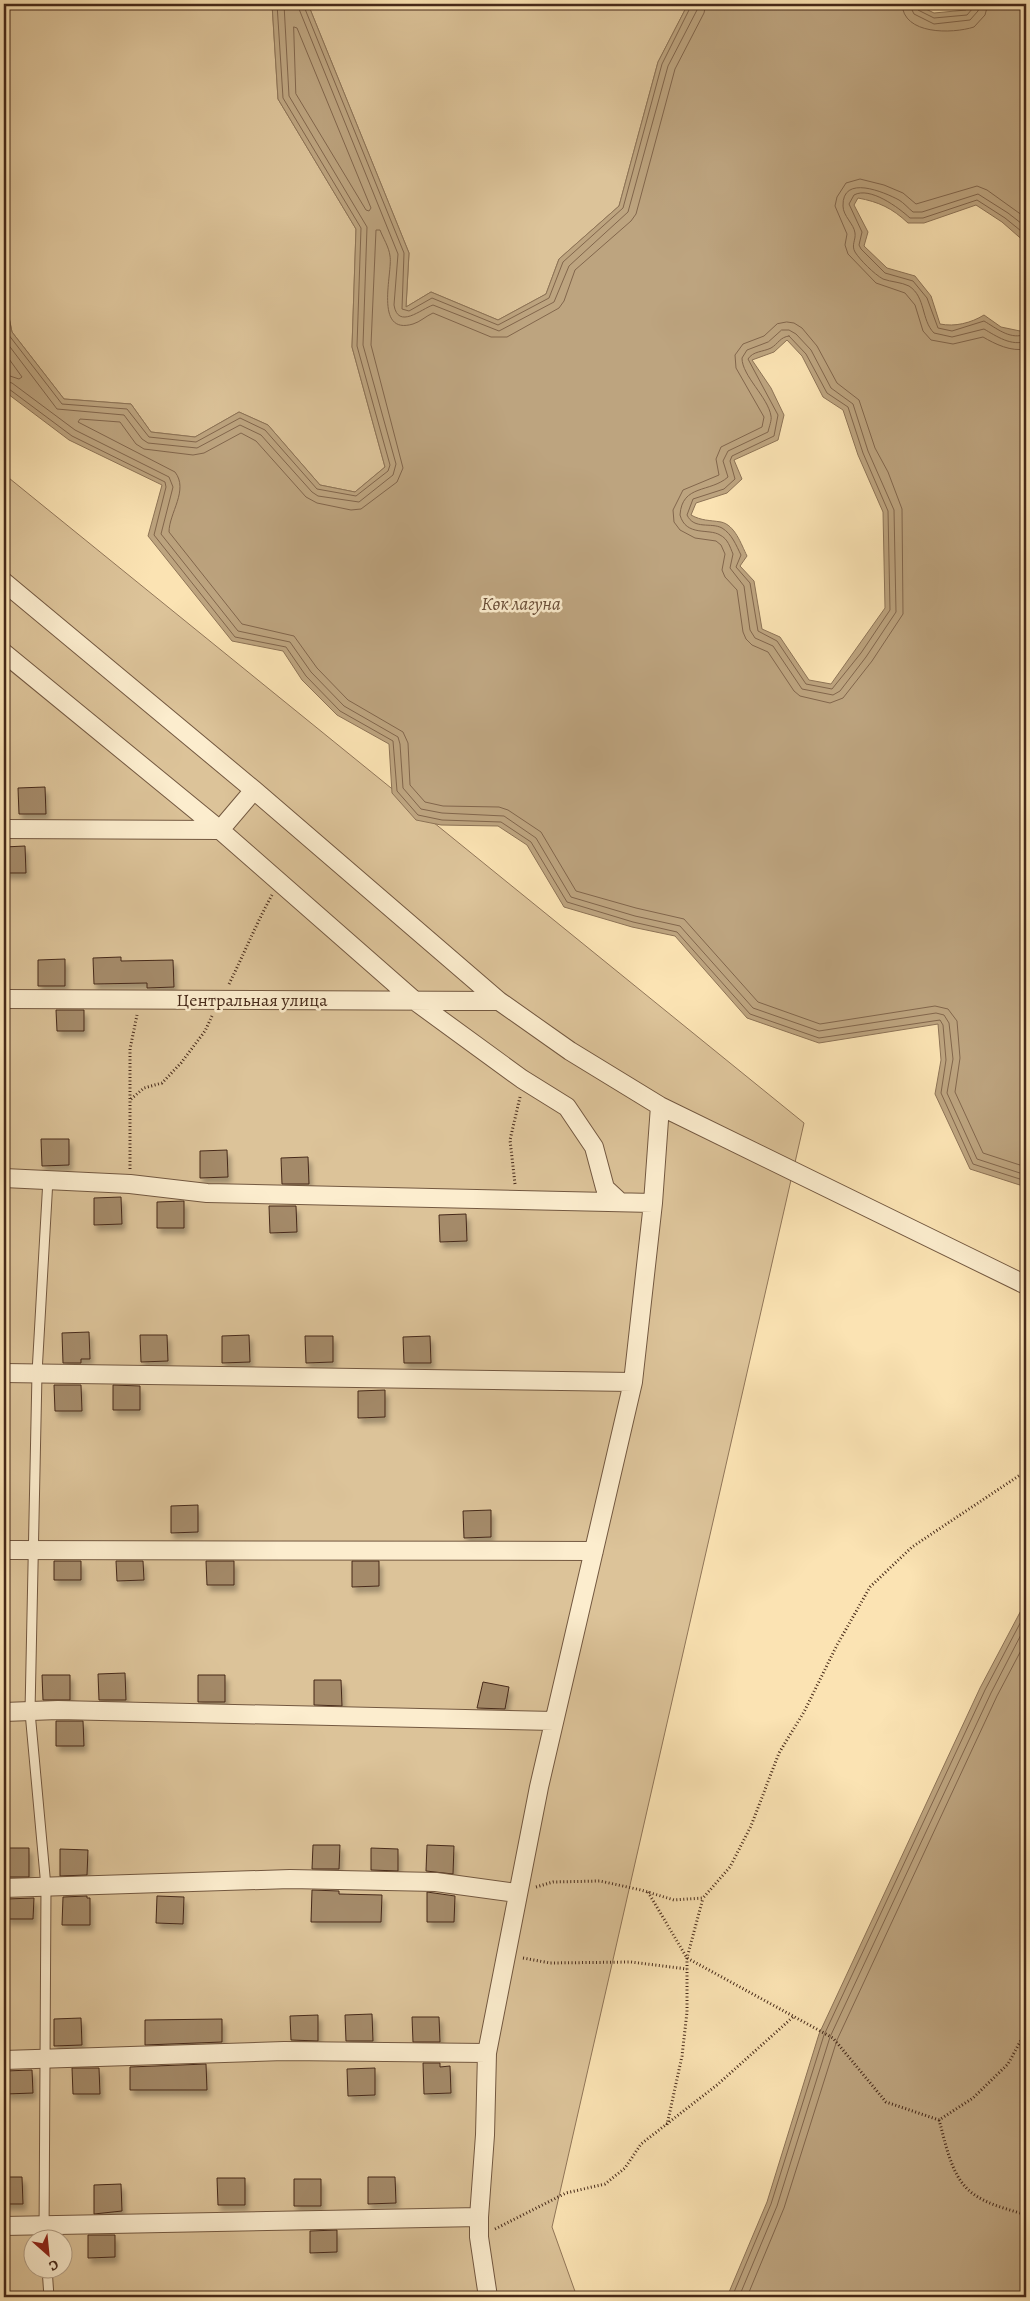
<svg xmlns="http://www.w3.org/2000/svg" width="1030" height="2301" font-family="Alegreya,serif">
<defs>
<filter id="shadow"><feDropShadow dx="3" dy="5.5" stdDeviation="2.5" flood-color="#0004"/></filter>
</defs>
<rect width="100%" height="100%" fill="#fbe3b3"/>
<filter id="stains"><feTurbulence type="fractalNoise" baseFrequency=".004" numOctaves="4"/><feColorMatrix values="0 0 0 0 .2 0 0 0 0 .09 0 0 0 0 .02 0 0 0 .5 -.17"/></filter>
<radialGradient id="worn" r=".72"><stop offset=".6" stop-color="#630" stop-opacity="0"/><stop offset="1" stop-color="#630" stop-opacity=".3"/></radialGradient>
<path fill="#dcc399" stroke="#917659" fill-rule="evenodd" d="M4,4H272L278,99L356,229L352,347L385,467L355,492L320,485L268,425L239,412L195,437L151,432L131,404L64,399L12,332L4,291Z
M308,4H688L658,62L619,206L559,259L546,294L498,320L431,292L406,307L409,253Z
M4,474L804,1123L552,2227L577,2297H4ZM32,2238H62V2268H32Z"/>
<path fill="#bda47f" stroke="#8d7356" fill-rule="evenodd" d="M272,4H308L409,253L406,307L431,292L498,320L546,294L559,259L619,206L658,62L688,4H916L934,13L966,10L970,4H1026V243L1002,222L976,205L924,223H908C892,208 879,202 858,198L854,205L868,232L864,246L887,268L915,276L931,296L940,324C955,327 971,323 984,315L1001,327L1020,331L1026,322V1187L970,1169L935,1094L941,1060L938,1024L819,1043L747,1018L675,936L632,927L564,907L527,845L498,826L441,825L416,820L392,793L389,744L337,715L302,680L283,651L232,641L148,536L162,485L69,440L4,391V295L12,332L64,399L131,404L151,432L195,437L239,412L268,425L320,485L355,492L385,467L352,347L356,229L278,99ZM787,340L802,356L823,397L843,410L858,455L883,512L885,608L831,684L809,680L780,637L762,629L754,581L740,566L747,556C741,544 735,525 721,522C709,520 702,521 691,515L696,503L727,493L742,479L734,460L778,440L784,415L771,388L752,360L774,352Z
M1026,1601V2297H727L767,2202L819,2034L980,1688Z"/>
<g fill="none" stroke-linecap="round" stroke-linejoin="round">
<path stroke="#82664c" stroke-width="1" d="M297,4L398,254L394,305C398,330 421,309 433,305L499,331L554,302L569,266L628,212L668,66L697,10L698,4
M303,4L404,253L402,309L409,311L432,298L498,325L549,298L563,262L623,208L662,64L692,4
M706,4L704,13L675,69L636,214L631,221L575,270L564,301L559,308L507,337H491L433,313C426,316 420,322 413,324C373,336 393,272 390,256C389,247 383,238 380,230H376L371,345L403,468L397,482L361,509L351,510L317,503L306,497L256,441L241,433L204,453L193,455L144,449L136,444L120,422L80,419L78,422L175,472C189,490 169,513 169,532L242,624L294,636L317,668L348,700L403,732L408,743L410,785L425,802L443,806L499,807L508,810L541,832L576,891L636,908L684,919L758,1002L820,1024L935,1006L948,1009L957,1021L960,1058L955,1092L983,1153L1026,1167
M902,4C903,35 952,34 974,27L985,15L988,4
M909,4L914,14L934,24L970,20L978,11L980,4
M916,4L918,10L934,18L967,15L973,8L974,4
M294,27L297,28L371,208L369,211L366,210L296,94Z
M1026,218L987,190L977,186L916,204L903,193L884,185L860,179L846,183L837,197L835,206L847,234L845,245L848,254L876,283L905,293L915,305L923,331L931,340L953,344L983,337C995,344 1011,352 1026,349
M1026,227L1008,213L978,194L922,212H913C908,208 904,203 899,200C884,192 842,174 843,206C843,216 854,224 855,233C856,240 851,245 855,252C860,260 874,274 883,279C891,282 901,282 909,286C926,297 921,320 934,333L952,337L984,329C996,336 1012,347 1026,341
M1026,235L1005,218L977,200L923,218H910C899,208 870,186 854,195L849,204L862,232L859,245L861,249L885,273L913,281L927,298L938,328L952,331L984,321C996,328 1009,339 1023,335L1026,331
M4,318L8,334L62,404L127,409L149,437L196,442L240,418L265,430L317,489L356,496L388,471L390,465L357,346L361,228L283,98L277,4
M787,322L794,323L802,328L817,346L837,383L859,400L875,448L888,472L902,509L903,614L872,661L843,698L830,703L800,696L794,691L768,652L752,645L746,639L743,632L737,590L725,577L722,570L725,554L721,545L716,541L695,538L680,530L674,522L673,510L683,490L719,475L716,459L721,447L762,427L764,417L736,368L735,355L743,344L764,336L777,324Z
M782,330H789L796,334L811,350L831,388L853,404L868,451L894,510L896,612L866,657L840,691L833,695L802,689L773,646L755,638L750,630L744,586L730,568L733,554C730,547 728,539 720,535C709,528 686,537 680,515C682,484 710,493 728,477L723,461L728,451L768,432C769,427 772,420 771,416C768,397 742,376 742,358L747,350L768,342Z
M789,336L806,354L827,393L848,407L863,453L888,511L890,610L861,653L832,689L806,684L777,641L758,631L750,583L736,567L741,555C736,545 732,534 722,528C711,522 694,530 687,515L693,499L724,489L735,479L730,461L732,456L774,436L778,415L748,359C753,351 763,352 771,348C778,344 780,337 789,336Z
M4,339L57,409L124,415L142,439L148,443L197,448L240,425L261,435L312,492L318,496L359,502L393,475L396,464L363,345L367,227L289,96L284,4
M4,352L22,377L19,379L4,374
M4,381L12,383L75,430L169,477L173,487L161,534L238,631L290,642L311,672L344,706L398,737L400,744L403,788L421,809L442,813L504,816L536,838L571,897L635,916L680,926L753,1008L819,1031L936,1013L944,1015L949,1023L953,1059L947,1093L977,1159L1026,1175
M4,388L9,389L72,436L165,482L166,487L154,535L235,637L286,647L306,676L340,711L393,741L397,791L418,815L442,820L501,822L531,842L567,902L633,922L677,932L750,1014L819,1038L940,1020L943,1025L946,1060L941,1093L973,1164L1026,1181
M732,2297L771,2204L824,2035L985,1690L1026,1612
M739,2297L777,2206L830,2037L991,1693L1026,1625
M747,2297L784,2208L837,2040L997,1696L1026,1641"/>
</g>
<path fill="#a48a69" stroke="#462919" filter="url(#shadow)" d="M45,787L46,814H19L18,788Z
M25,846L26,873H4V847Z
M121,957V961L173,960L174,987L147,988V983L94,984L93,958Z
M65,959V986H38V960Z
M56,1010H84V1031H57Z
M41,1139H69V1165L42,1166Z
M227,1150L228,1177L200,1178V1151Z
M308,1157L309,1184H282L281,1158Z
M121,1197L122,1224L94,1225V1198Z
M184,1201V1228H157V1202Z
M269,1206H296L297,1232L270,1233Z
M466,1214L467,1241L440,1242L439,1215Z
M89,1332L90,1359H81V1363H63L62,1333Z
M140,1335H167L168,1361L141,1362Z
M249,1335L250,1362L222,1363V1336Z
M305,1336H333V1362L306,1363Z
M430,1336L431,1363H404L403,1337Z
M54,1385H81L82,1411H55Z
M113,1385L140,1386V1410H113Z
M385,1390V1417L358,1418V1391Z
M198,1505V1532L171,1533V1506Z
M491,1510V1537L464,1538L463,1511Z
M54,1561H81V1580H54Z
M116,1561H143L144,1580L117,1581Z
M206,1561H234V1585H207Z
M352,1561H379V1586L352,1587Z
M125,1673L126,1700H99L98,1674Z
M42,1675H70V1700H43Z
M198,1675H225V1702H198Z
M314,1680H341L342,1706L314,1705Z
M483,1682L509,1687L505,1709L477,1708Z
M56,1721H83L84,1746H56Z
M313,1845H340L339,1869H312Z
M427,1845L454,1846L453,1874L426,1871Z
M4,1848H29V1877H7V1875H4Z
M371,1848L398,1849V1871L371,1870Z
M60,1849L88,1850L87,1875L60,1876Z
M312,1890L339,1891V1894L382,1895L381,1922H311Z
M427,1892L455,1896L454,1922H427Z
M87,1896V1898H90V1925H62L63,1897Z
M157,1896L184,1897L183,1924L156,1923Z
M34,1898L33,1919H6V1899Z
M372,2014L373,2041H346L345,2015Z
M318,2015V2041L291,2040L290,2016Z
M412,2017H439L440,2042H413Z
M81,2018L82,2045L54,2046V2019Z
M222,2019V2042L145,2045V2020Z
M423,2063H440V2067L450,2066L451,2093L424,2094Z
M206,2064L207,2090H130V2067Z
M72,2068H99L100,2094H73Z
M375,2068V2095L348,2096L347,2069Z
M32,2070L33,2093L6,2094L5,2071Z
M4,2177H22L23,2204H4Z
M368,2177H395L396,2203L368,2204Z
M217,2178H245V2205H218Z
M294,2179H321V2206H294Z
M121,2184L122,2211L94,2214V2185Z
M337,2230V2252L310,2253V2231Z
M88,2235H115V2257L88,2258Z"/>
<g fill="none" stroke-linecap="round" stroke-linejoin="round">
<g stroke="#735840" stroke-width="11">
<path id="lane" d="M44,2238L46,1887L30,1712L37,1373L48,1179
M47,2268L49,2297"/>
</g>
<g stroke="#735840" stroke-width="20">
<path id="street" d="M4,582L254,790L499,1001L570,1051L660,1106L1026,1285
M4,653L220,830L415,1001L522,1079L567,1107L594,1147L605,1188L619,1201
M4,829L220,830L254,790
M4,999L499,1001
M4,1178L130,1184L207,1193L653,1203
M4,1373L633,1382
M4,1550L594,1551
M4,1712L58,1710L554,1721
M4,1888L290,1879L436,1882L517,1893
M4,2060L284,2051L487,2053
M4,2226L479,2217
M488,2297L479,2237V2217L485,2135L487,2053L539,1787L633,1382L653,1203L660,1106"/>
</g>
<path stroke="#462919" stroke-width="3" stroke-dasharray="1 2.5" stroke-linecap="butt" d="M229,984C244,954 256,924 272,895
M131,1099L144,1088L162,1083L181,1063L205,1031L212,1016
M130,1169V1049L137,1015
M515,1184L510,1140L520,1097
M536,1887L553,1882L600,1881L641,1890L674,1900L703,1898L730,1867L751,1826L779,1753L804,1712L837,1645L870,1587L912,1547L1026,1471
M648,1892L687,1958L833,2038L886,2102L939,2120L973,2098L1008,2064L1026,2031
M523,1958L550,1963L631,1962L687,1969
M939,2120C946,2144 951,2177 972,2193C988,2205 1008,2209 1026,2215
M667,2125L682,2056L687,2012V1958L703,1898
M495,2229L566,2193L605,2184L625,2168L641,2144L717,2085L793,2017"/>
<use href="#lane" stroke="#fcedce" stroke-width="9"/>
<use href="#street" stroke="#fcedce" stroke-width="18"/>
</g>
<g text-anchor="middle" stroke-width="5" stroke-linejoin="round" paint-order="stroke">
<g font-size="18" fill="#462919" stroke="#fcedce">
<text x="252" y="1006">Центральная улица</text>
</g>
<g font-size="19" font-style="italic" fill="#6a4e38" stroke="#fcedce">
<text x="521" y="610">Көк лагуна</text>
</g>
</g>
<rect width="1030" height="2301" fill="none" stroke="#fbe3b3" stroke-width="20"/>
<rect x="5" y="5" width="1020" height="2291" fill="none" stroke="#462919" stroke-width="2.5"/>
<rect x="10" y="10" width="1010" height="2281" fill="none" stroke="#462919"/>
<g transform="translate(48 2254) rotate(153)"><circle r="24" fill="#fcedce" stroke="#b39f86"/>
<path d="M0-4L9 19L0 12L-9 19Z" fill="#8f2418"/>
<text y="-8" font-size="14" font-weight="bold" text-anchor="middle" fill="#462919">С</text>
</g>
<rect width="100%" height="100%" filter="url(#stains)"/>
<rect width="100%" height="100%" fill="url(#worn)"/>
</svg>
